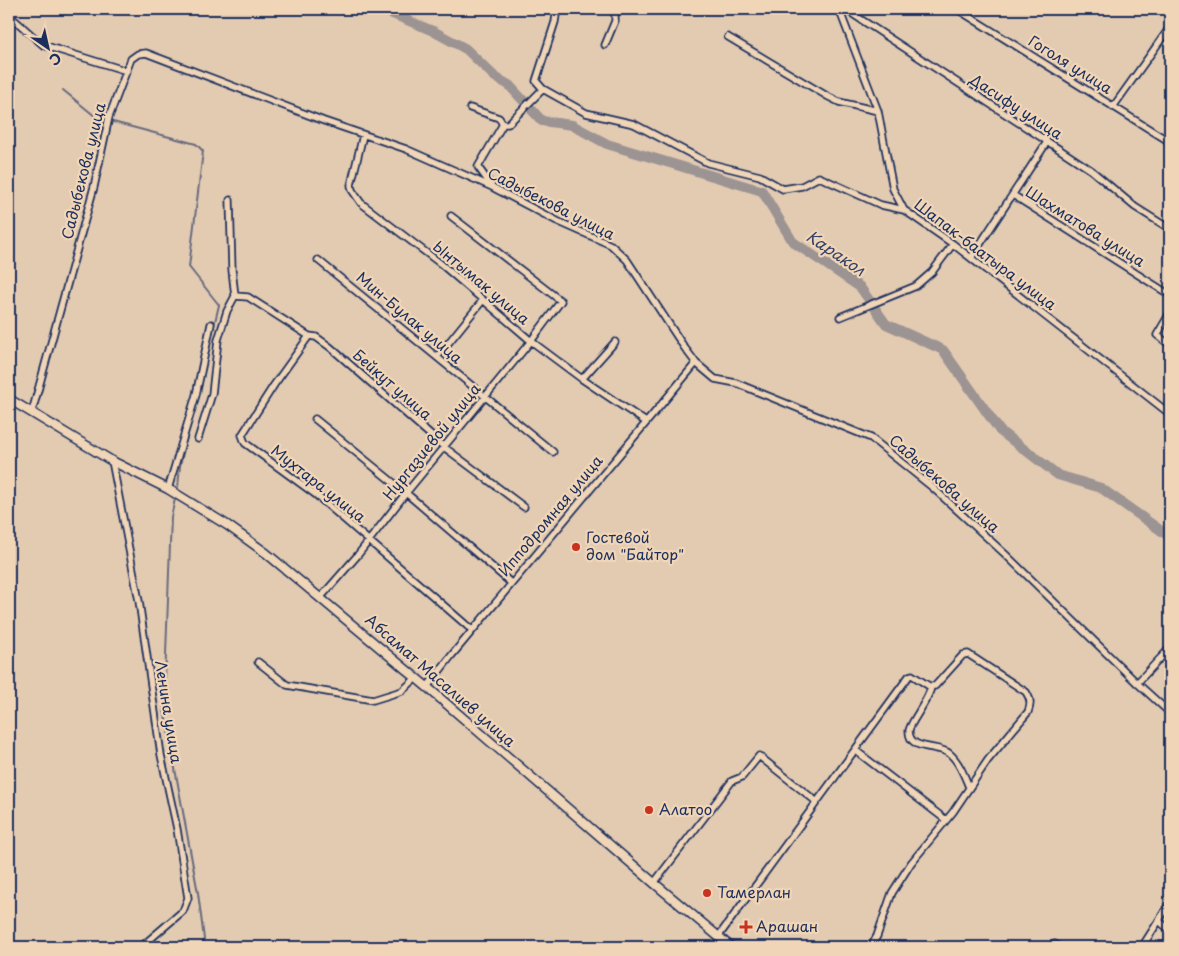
<svg xmlns="http://www.w3.org/2000/svg" width="1179" height="956" font-family="'Playpen Sans',sans-serif">
<rect width="100%" height="100%" fill="#e3cbb2"/>
<filter id="ink" filterUnits="userSpaceOnUse"><feTurbulence type="fractalNoise" baseFrequency=".02" numOctaves="2"/><feDisplacementMap in="SourceGraphic" scale="10" xChannelSelector="R" yChannelSelector="G"/><feConvolveMatrix kernelMatrix="1 2 1 2 8 2 1 2 1" color-interpolation-filters="sRGB"/></filter>
<g filter="url(#ink)">
<g fill="none" stroke-linecap="round" stroke-linejoin="round">
<path stroke="#686b7e" stroke-width="2" d="M63,90L96,117
M113,122L196,144L203,151L189,267L219,305L208,351
M178,487L180,466L189,428
M175,499L171,517L164,709L198,893L204,939L201,947"/>
<path stroke="#9c9393" stroke-width="10" d="M375,9L390,13L433,31L466,49L495,77L509,85L542,121L572,125L607,144L762,191L793,242L860,287L886,324L943,350L1000,431L1058,475L1101,488L1170,537"/>
<g stroke="#1b2f5e" stroke-width="9">
<path id="minor" d="M557,9L555,22L536,81L543,89L586,113L634,124L708,163L760,176L783,189L802,186L819,177L881,205L904,210
M839,9L878,111L893,189L904,210L953,244L1170,414
M845,9L1091,170L1135,207L1170,229
M957,9L1170,142
M9,15L43,45L127,71
M728,37L827,96L839,102L878,111
M605,45L615,21V9
M1113,107L1170,27
M470,108L499,118L503,124
M363,135L351,185L352,190L361,203L441,264L531,341L582,379L646,422
M491,185L478,167L503,124H508L543,89
M1013,195L1170,295
M971,258L1047,142
M318,260L553,452
M235,296L248,297L309,336L316,337L330,347L444,447L524,507
M1170,313L1157,335L1170,345
M840,317L916,286L932,272L953,244
M309,336L274,385L242,435L245,443L315,494L472,630
M437,357L483,300
M582,379L615,342
M32,412L94,187L109,117L131,59L138,54L146,53L324,121L406,149L492,187L557,221L611,245L627,260L684,347L696,363L715,379L736,383L871,438L932,487L1005,554L1137,683L1170,713
M315,419L406,493L511,583
M198,439L212,394L218,340L227,311L235,296L232,270L230,200
M112,461L139,601L161,755L177,829L188,898L183,911L141,947
M168,489L196,395L211,324
M321,597L357,556L406,493L531,341L561,301L451,216
M258,662L287,685L373,700L402,691L416,678
M1137,683L1170,648
M427,687L452,655L696,363
M931,687C929,700 909,724 909,731C909,752 939,744 950,754C959,762 964,775 969,787
M855,750L946,820
M654,883L732,781L742,777L759,756L817,802
M1159,921L1170,930
M718,937L909,676L912,675L929,686H935L963,655L968,654L1026,692C1031,700 1031,704 1028,712L988,760L953,812L911,863L892,893L877,936L871,947
M1052,947L1055,944L1060,947
M1142,947L1170,903"/>
</g>
<g stroke="#1b2f5e" stroke-width="11">
<path id="tertiary" d="M9,399L112,461L168,489L227,525L266,553L427,687L654,883L731,947"/>
</g>
<use href="#minor" stroke="#f0d5b7" stroke-width="5.5"/>
<use href="#tertiary" stroke="#f0d5b7" stroke-width="8"/>
</g>
</g>
<g fill="#c8321e" stroke="#f0d5b7" stroke-width="2">
<circle cx="576" cy="547" r="5"/>
<circle cx="649" cy="810" r="5"/>
<circle cx="707" cy="893" r="5"/>
<path d="M743.5 919.5h5v5h5v5h-5v5h-5v-5h-5v-5h5z"/>
</g>
<g text-anchor="middle" stroke-width="4.5" stroke-linejoin="round" paint-order="stroke">
<g font-size="15" fill="#1b2f5e" stroke="#f0d5b7">
<text transform="translate(1070 65) rotate(32)" y="5">Гоголя улица</text>
<text transform="translate(1016 107) rotate(33)" y="5">Дасифу улица</text>
<text transform="translate(84 171) rotate(-76)" y="5">Садыбекова улица</text>
<text transform="translate(551 204) rotate(27)" y="5">Садыбекова улица</text>
<text transform="translate(1085 227) rotate(32)" y="5">Шахматова улица</text>
<text transform="translate(985 255) rotate(37)" y="5">Шапак-баатыра улица</text>
<text transform="translate(481 283) rotate(40)" y="5">Ынтымак улица</text>
<text transform="translate(409 318) rotate(40)" y="5">Мин-Булак улица</text>
<text transform="translate(392 385) rotate(41)" y="5">Бейкут улица</text>
<text transform="translate(432 442) rotate(-51)" y="5">Нургазиевой улица</text>
<text transform="translate(318 484) rotate(38)" y="5">Мухтара улица</text>
<text transform="translate(944 484) rotate(41)" y="5">Садыбекова улица</text>
<text transform="translate(551 516) rotate(-50)" y="5">Ипподромная улица</text>
<text transform="translate(440 681) rotate(41)" y="5">Абсамат Масалиев улица</text>
<text transform="translate(168 712) rotate(81)" y="5">Ленина улица</text>
</g>
<g font-size="15" fill="#1b2f5e" stroke="#f0d5b7" text-anchor="start">
<text x="586" y="543">Гостевой<tspan x="586" dy="17">дом "Байтор"</tspan></text>
<text x="659" y="815">Алатоо</text>
<text x="717" y="898">Тамерлан</text>
<text x="756" y="932">Арашан</text>
</g>
<g font-size="16" font-style="italic" fill="#354369" stroke="#f0d5b7">
<text transform="translate(836 253) rotate(34)" y="6">Каракол</text>
</g>
</g>
<rect width="1179" height="956" fill="none" stroke="#f0d5b7" stroke-width="30"/>
<rect x="15" y="15" width="1149" height="926" fill="none" stroke="#1b2f5e" stroke-width="2" filter="url(#ink)"/>
<g transform="translate(48 48) rotate(146)" stroke="#f0d5b7" stroke-width="4" paint-order="stroke">
<path d="M0-4L9 19L0 12L-9 19Z" fill="#1b2f5e"/>
<text y="-8" font-size="14" font-weight="bold" text-anchor="middle" fill="#1b2f5e">С</text>
</g>
</svg>
